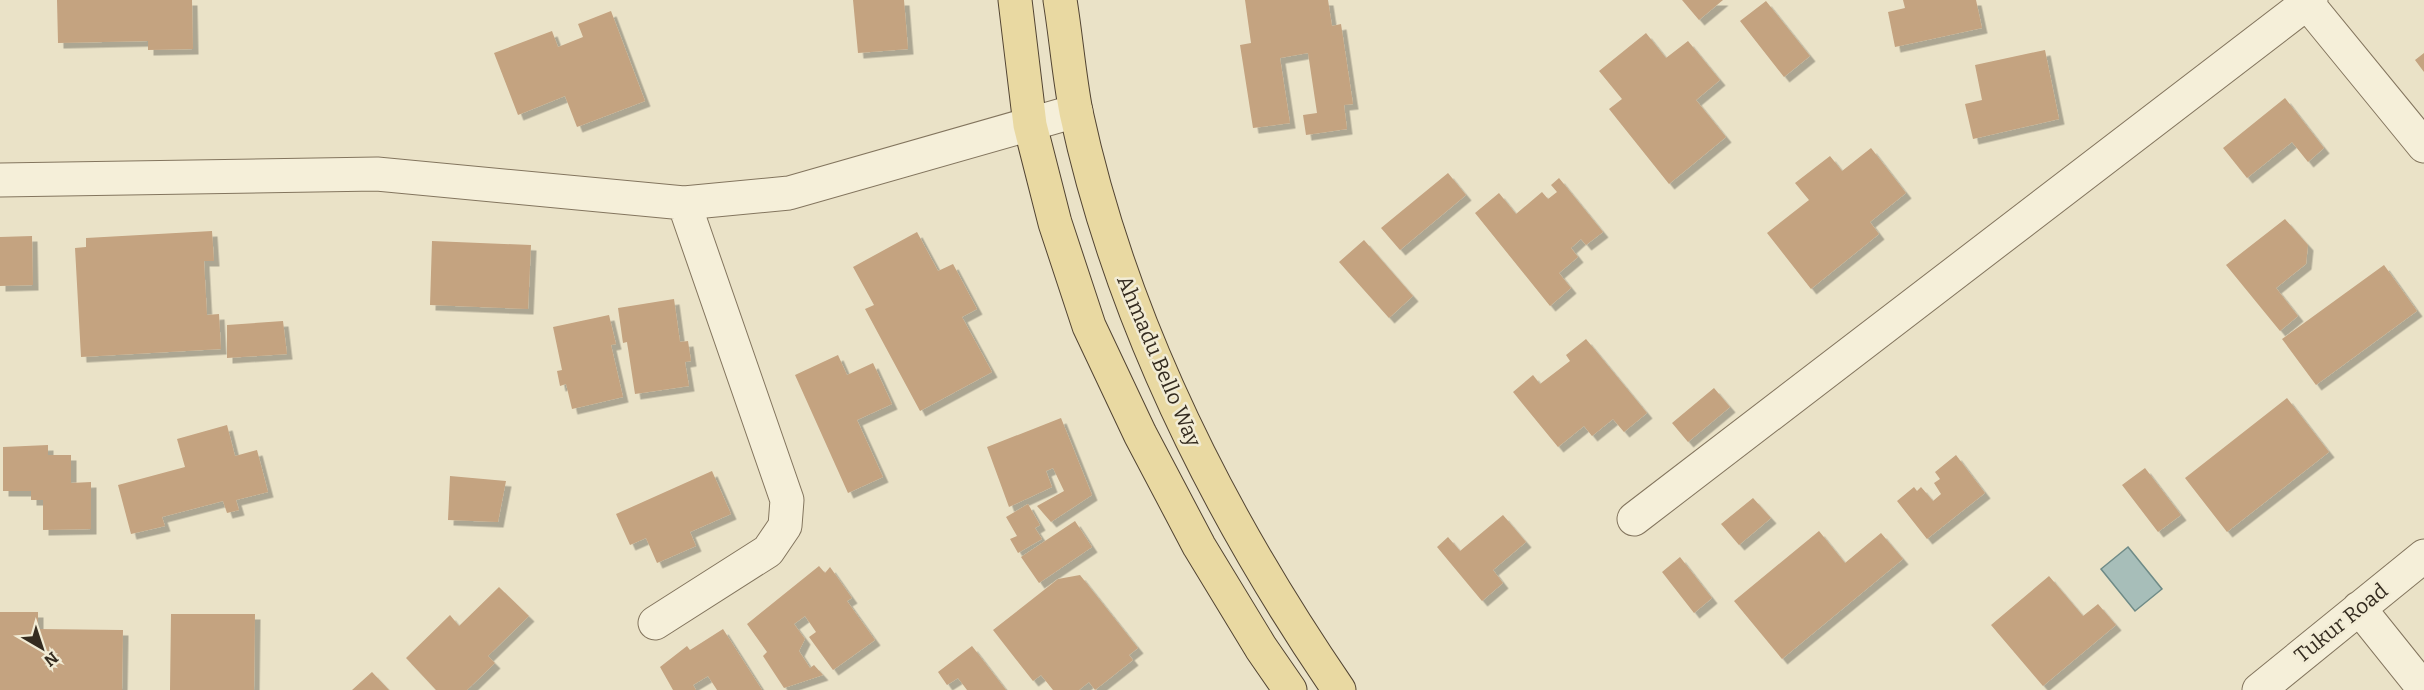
<svg xmlns="http://www.w3.org/2000/svg" width="2424" height="690" font-family="Bitter,serif">
<defs>
<filter id="shadow"><feDropShadow dx="5.5" dy="5.5" stdDeviation="0" flood-color="#0004"/></filter>
</defs>
<rect width="100%" height="100%" fill="#eae2c7"/>
<path fill="#a7beb9" stroke="#6f8b87" stroke-width="1.5" d="M2128,547L2162,589L2135,611L2101,569Z"/>
<path fill="#c4a380" filter="url(#shadow)" d="M57,0H192L193,49L148,50V41L58,43Z
M853,0H904L908,49L858,53Z
M1245,0H1328L1332,26L1341,24L1353,104L1344,105L1347,129L1306,135L1303,115L1317,113L1308,53L1280,58L1290,123L1253,128L1240,45L1251,43Z
M1682,0H1723L1699,20Z
M1903,0H1976L1982,28L1895,47L1888,12L1905,8Z
M1766,1L1810,56L1784,77L1740,21Z
M611,11L645,101L577,127L565,96L518,115L494,53L552,31L558,47L583,37L578,24Z
M1646,33L1666,58L1688,41L1720,80L1696,100L1726,137L1669,184L1609,109L1622,99L1599,71Z
M2045,50L2059,119L1973,139L1965,104L1982,100L1975,65Z
M2424,53V72L2415,60Z
M2285,98L2324,148L2308,162L2292,142L2247,178L2223,148Z
M1871,148L1906,193L1870,222L1879,234L1811,289L1767,233L1809,200L1795,183L1830,156L1842,171Z
M1448,173L1466,195L1400,250L1381,228Z
M1559,178L1603,232L1586,245L1581,239L1571,248L1578,257L1559,273L1571,288L1550,306L1475,213L1499,193L1516,214L1542,192L1548,199L1557,192L1551,185Z
M2285,219L2308,245L2306,264L2276,288L2298,316L2280,331L2226,265Z
M212,231L214,261H204L207,315L219,314L221,349L81,357L75,248L86,247V238Z
M917,232L938,271L953,264L977,309L962,317L992,372L920,411L865,309L874,305L853,267Z
M32,236L33,285L0,286V237Z
M1364,240L1413,296L1389,318L1339,262Z
M432,241L531,245L528,309L430,305Z
M2384,265L2417,311L2316,385L2282,339Z
M674,299L680,342L688,341L691,361L685,362L689,386L635,394L627,342L623,343L618,308Z
M609,315L616,344L611,345L623,397L572,409L566,384L560,386L557,371L562,370L553,327Z
M283,321L287,354L227,358V325Z
M1586,339L1647,413L1624,432L1613,419L1592,436L1584,426L1558,447L1513,392L1533,375L1540,384L1570,361L1566,355Z
M838,355L847,375L873,363L892,404L857,420L883,477L848,493L795,375Z
M1714,388L1730,407L1688,442L1672,423Z
M2287,398L2329,452L2227,532L2185,478Z
M1061,418L1092,495L1051,522L1037,506L1064,491L1053,468L1046,471L1052,487L1009,507L987,447Z
M227,425L235,456L257,450L268,492L236,500L239,510L227,513L223,501L162,517L165,526L131,534L118,485L185,467L177,439Z
M48,445V455H71V483L91,482V529L43,530V500H31V491H3V447Z
M1956,455L1985,493L1927,539L1897,501L1914,487L1917,491L1921,487L1933,501L1941,494L1934,483L1940,479L1935,472Z
M2145,468L2181,515L2158,532L2122,485Z
M712,471L731,514L690,532L696,546L657,563L646,538L630,545L616,514Z
M450,476L506,481L498,522L448,520Z
M1753,498L1771,518L1739,545L1721,524Z
M1028,504L1040,525L1035,528L1042,539L1018,553L1010,539L1017,536L1006,517Z
M1503,515L1526,542L1493,570L1503,583L1482,601L1437,547L1448,537L1460,551Z
M1075,521L1092,547L1039,583L1021,557Z
M1819,531L1845,563L1881,533L1903,559L1782,659L1734,601Z
M1680,557L1712,598L1694,613L1662,572Z
M819,566L825,573L830,567L852,598L847,601L875,640L833,670L809,637L816,632L805,616L794,624L805,639L799,651L810,668L814,665L823,675L784,688L763,656L767,652L747,624Z
M1080,575L1138,648L1129,655L1133,660L1095,690L1089,682L1079,690H1053L1041,675L1033,681L993,630L1058,579Z
M2049,576L2083,616L2098,604L2116,625L2043,686L1991,625Z
M499,587L529,616L488,656L495,663L467,690H436L406,658L450,615L459,626Z
M0,612H38V629L123,630L122,690H0Z
M171,614H255L254,690H170Z
M723,629L762,690H717L708,676L693,685L696,690H673L660,667L687,646L690,650Z
M972,646L1006,690H967L958,678L947,685L938,672Z
M372,672L389,690H352Z"/>
<g fill="none" stroke-linecap="round" stroke-linejoin="round">
<g stroke="#83755e" stroke-width="35">
<path id="minor" d="M2307,3L2424,146
M0,180L377,174L684,203L789,193L1076,111
M1634,519L2311,0
M2359,608L2424,689
M655,623L768,551L785,526L787,500L684,203
M2259,690L2424,556"/>
</g>
<g stroke="#524432" stroke-width="35">
<path id="major" d="M1015,0L1030,125L1055,223L1089,326L1140,434L1199,546L1261,648L1290,690
M1060,0C1066,37 1069,75 1076,112C1121,321 1219,515 1339,690"/>
</g>
<use href="#minor" stroke="#f5efd9" stroke-width="33"/>
<use href="#major" stroke="#e9d9a2" stroke-width="33"/>
</g>
<g text-anchor="middle" stroke-width="5" stroke-linejoin="round" paint-order="stroke">
<g font-size="21" fill="#352c20" stroke="#f2ecd5">
<text transform="translate(1159 361) rotate(67)" y="7">Ahmadu Bello Way</text>
<text transform="translate(2341 623) rotate(-39)" y="7">Tukur Road</text>
</g>
</g>
<g transform="translate(42 648) rotate(141)" stroke="#f2ecd5" stroke-width="4.5" paint-order="stroke">
<path d="M0-4.5L10 22L0 15L-10 22Z" fill="#352c20"/>
<text y="-9" font-size="16" font-weight="bold" text-anchor="middle" fill="#352c20">N</text>
</g>
</svg>
